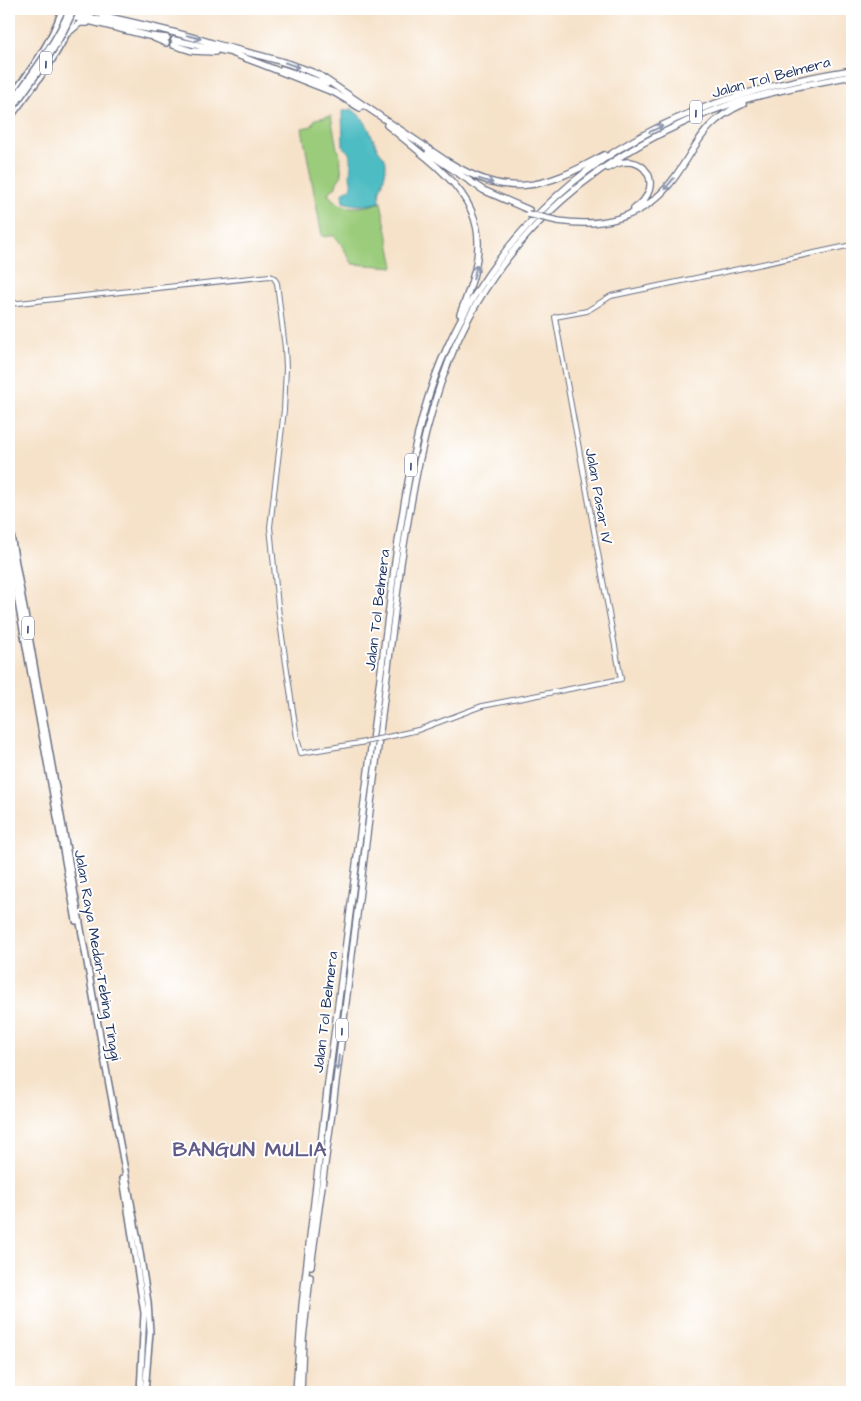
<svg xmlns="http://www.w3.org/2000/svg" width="861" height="1401" font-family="'Architects Daughter',sans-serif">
<rect width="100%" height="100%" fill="#fff"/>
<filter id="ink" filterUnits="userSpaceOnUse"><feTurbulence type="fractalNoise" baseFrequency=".02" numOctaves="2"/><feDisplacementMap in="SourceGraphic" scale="10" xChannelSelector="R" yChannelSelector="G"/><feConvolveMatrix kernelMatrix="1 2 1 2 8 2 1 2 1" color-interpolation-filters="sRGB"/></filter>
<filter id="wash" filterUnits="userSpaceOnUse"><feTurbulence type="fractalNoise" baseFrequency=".0096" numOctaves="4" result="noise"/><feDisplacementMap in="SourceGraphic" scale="20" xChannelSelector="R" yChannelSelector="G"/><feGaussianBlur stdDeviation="1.12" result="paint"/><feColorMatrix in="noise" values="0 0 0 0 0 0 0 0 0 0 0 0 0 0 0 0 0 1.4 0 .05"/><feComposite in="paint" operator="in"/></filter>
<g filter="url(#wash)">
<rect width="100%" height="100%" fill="#f6e2c9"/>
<path fill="#9bcc7b" stroke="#5b7e6c" d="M331,116L337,149L339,151L342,175L337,182L336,187L330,191L328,194C340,211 363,209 381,202L394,267L353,264C349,259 339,238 334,236C329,235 327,238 322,236L302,128L312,126L315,119Z"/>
<path fill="#4dbcc3" stroke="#347690" d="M352,109C369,122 368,129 377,147C380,154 386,156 386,164C386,173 383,182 380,190C379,193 380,198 380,202C369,206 355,206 343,202L342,193L351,188L352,184C346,171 358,158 343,147L342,111Z"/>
</g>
<g filter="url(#ink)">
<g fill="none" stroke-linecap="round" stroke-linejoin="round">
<g stroke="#686e83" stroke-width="6">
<path id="tertiary" d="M9,304L270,276L274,278L277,283L285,348L286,368L284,410L270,527L279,616L297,738L301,753L360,743
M392,736L418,730L482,706L621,679L555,317L587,311L611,296L852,245"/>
</g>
<g stroke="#686e83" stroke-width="8">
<path id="trunk" d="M9,99C30,71 50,45 62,10
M9,119C35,84 63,51 77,9
M9,524L104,1058L138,1240L148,1302L150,1332L145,1392
M9,553L76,921
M123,1178L144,1313L140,1392"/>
</g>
<g stroke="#686e83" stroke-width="8">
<path id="motorway" d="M62,9L102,21L155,30
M90,9L104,16C140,24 177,32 212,43C248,53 284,60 319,75L445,160C508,199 542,190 604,155
M61,14L149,36L167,38
M68,33L80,23H87
M154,38L166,43
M174,40L229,52L261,64L335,93L360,108
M173,45L192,51L215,52
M282,69L327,84
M387,125C400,135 413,147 426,157C487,208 489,243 460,314
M428,153L483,190L529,210
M608,168C643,147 668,186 634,209
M558,221C602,228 644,218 672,181C698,147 699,124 743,104
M311,1266L334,1098L401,563C412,494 423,426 449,361C499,233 606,146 734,103C772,91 813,83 852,76
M296,1392L302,1306L328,1083L395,562C406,491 416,417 446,350C487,257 560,177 651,131C713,99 783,81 852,70
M301,1392L303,1338L310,1277"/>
</g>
<use href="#tertiary" stroke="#fff" stroke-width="4"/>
<use href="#trunk" stroke="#fff" stroke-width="5"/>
<use href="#motorway" stroke="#fff" stroke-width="5.5"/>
<g stroke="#686e83" stroke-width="6" stroke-linecap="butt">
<path id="tertiary-bridge" d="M360,743L392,736"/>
</g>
<g stroke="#686e83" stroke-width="8" stroke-linecap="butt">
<path id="trunk-bridge" d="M9,106C33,72 53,48 70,9
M9,113C33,79 58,48 74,9"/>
</g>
<g stroke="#686e83" stroke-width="8" stroke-linecap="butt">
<path id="motorway-bridge" d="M528,214L558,221"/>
</g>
<use href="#tertiary-bridge" stroke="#fff" stroke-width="4"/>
<use href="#trunk-bridge" stroke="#fff" stroke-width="5"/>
<use href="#motorway-bridge" stroke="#fff" stroke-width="5.5"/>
</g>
<defs><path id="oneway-shaft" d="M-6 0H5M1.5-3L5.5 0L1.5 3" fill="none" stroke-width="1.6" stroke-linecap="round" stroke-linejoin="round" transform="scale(1.25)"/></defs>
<g stroke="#8d97ae">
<use href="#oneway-shaft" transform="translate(194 37) rotate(14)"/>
<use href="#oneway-shaft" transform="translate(292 65) rotate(19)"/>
<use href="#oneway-shaft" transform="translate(656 129) rotate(-25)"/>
<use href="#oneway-shaft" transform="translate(486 181) rotate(18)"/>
<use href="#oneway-shaft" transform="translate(669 184) rotate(130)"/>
<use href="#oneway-shaft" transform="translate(475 272) rotate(-76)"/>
<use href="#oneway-shaft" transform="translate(338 1063) rotate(97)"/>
</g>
</g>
<g text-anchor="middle" stroke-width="4" stroke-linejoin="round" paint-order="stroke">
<g fill="#fff" stroke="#5f6d8e" stroke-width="1">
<rect x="40" y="51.5" width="12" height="23" rx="4"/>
<rect x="690" y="100.5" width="12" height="23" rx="4"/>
<rect x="405" y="453.5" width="12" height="23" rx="4"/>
<rect x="22" y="616.5" width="12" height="23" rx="4"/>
<rect x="336" y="1018.5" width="12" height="23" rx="4"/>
</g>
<g font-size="14" font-weight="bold" fill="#1b2f5e">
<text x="46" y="68">1</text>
<text x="696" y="117">1</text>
<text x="411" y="470">1</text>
<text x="28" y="633">1</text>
<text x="342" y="1035">1</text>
</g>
<g font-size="15" fill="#1b2f5e" stroke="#fff">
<text transform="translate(771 77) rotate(-15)" y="5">Jalan Tol Belmera</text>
<text transform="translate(599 496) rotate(80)" y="5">Jalan Pasar IV</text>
<text transform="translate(377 610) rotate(-83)" y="5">Jalan Tol Belmera</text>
<text transform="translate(98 955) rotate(80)" y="5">Jalan Raya Medan-Tebing Tinggi</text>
<text transform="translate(325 1012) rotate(-83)" y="5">Jalan Tol Belmera</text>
</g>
<g font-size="20" font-weight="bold" letter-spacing="1" fill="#605b88" stroke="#fff">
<text x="250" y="1156">BANGUN MULIA</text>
</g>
</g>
<rect width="861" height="1401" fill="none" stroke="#fff" stroke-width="30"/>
</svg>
